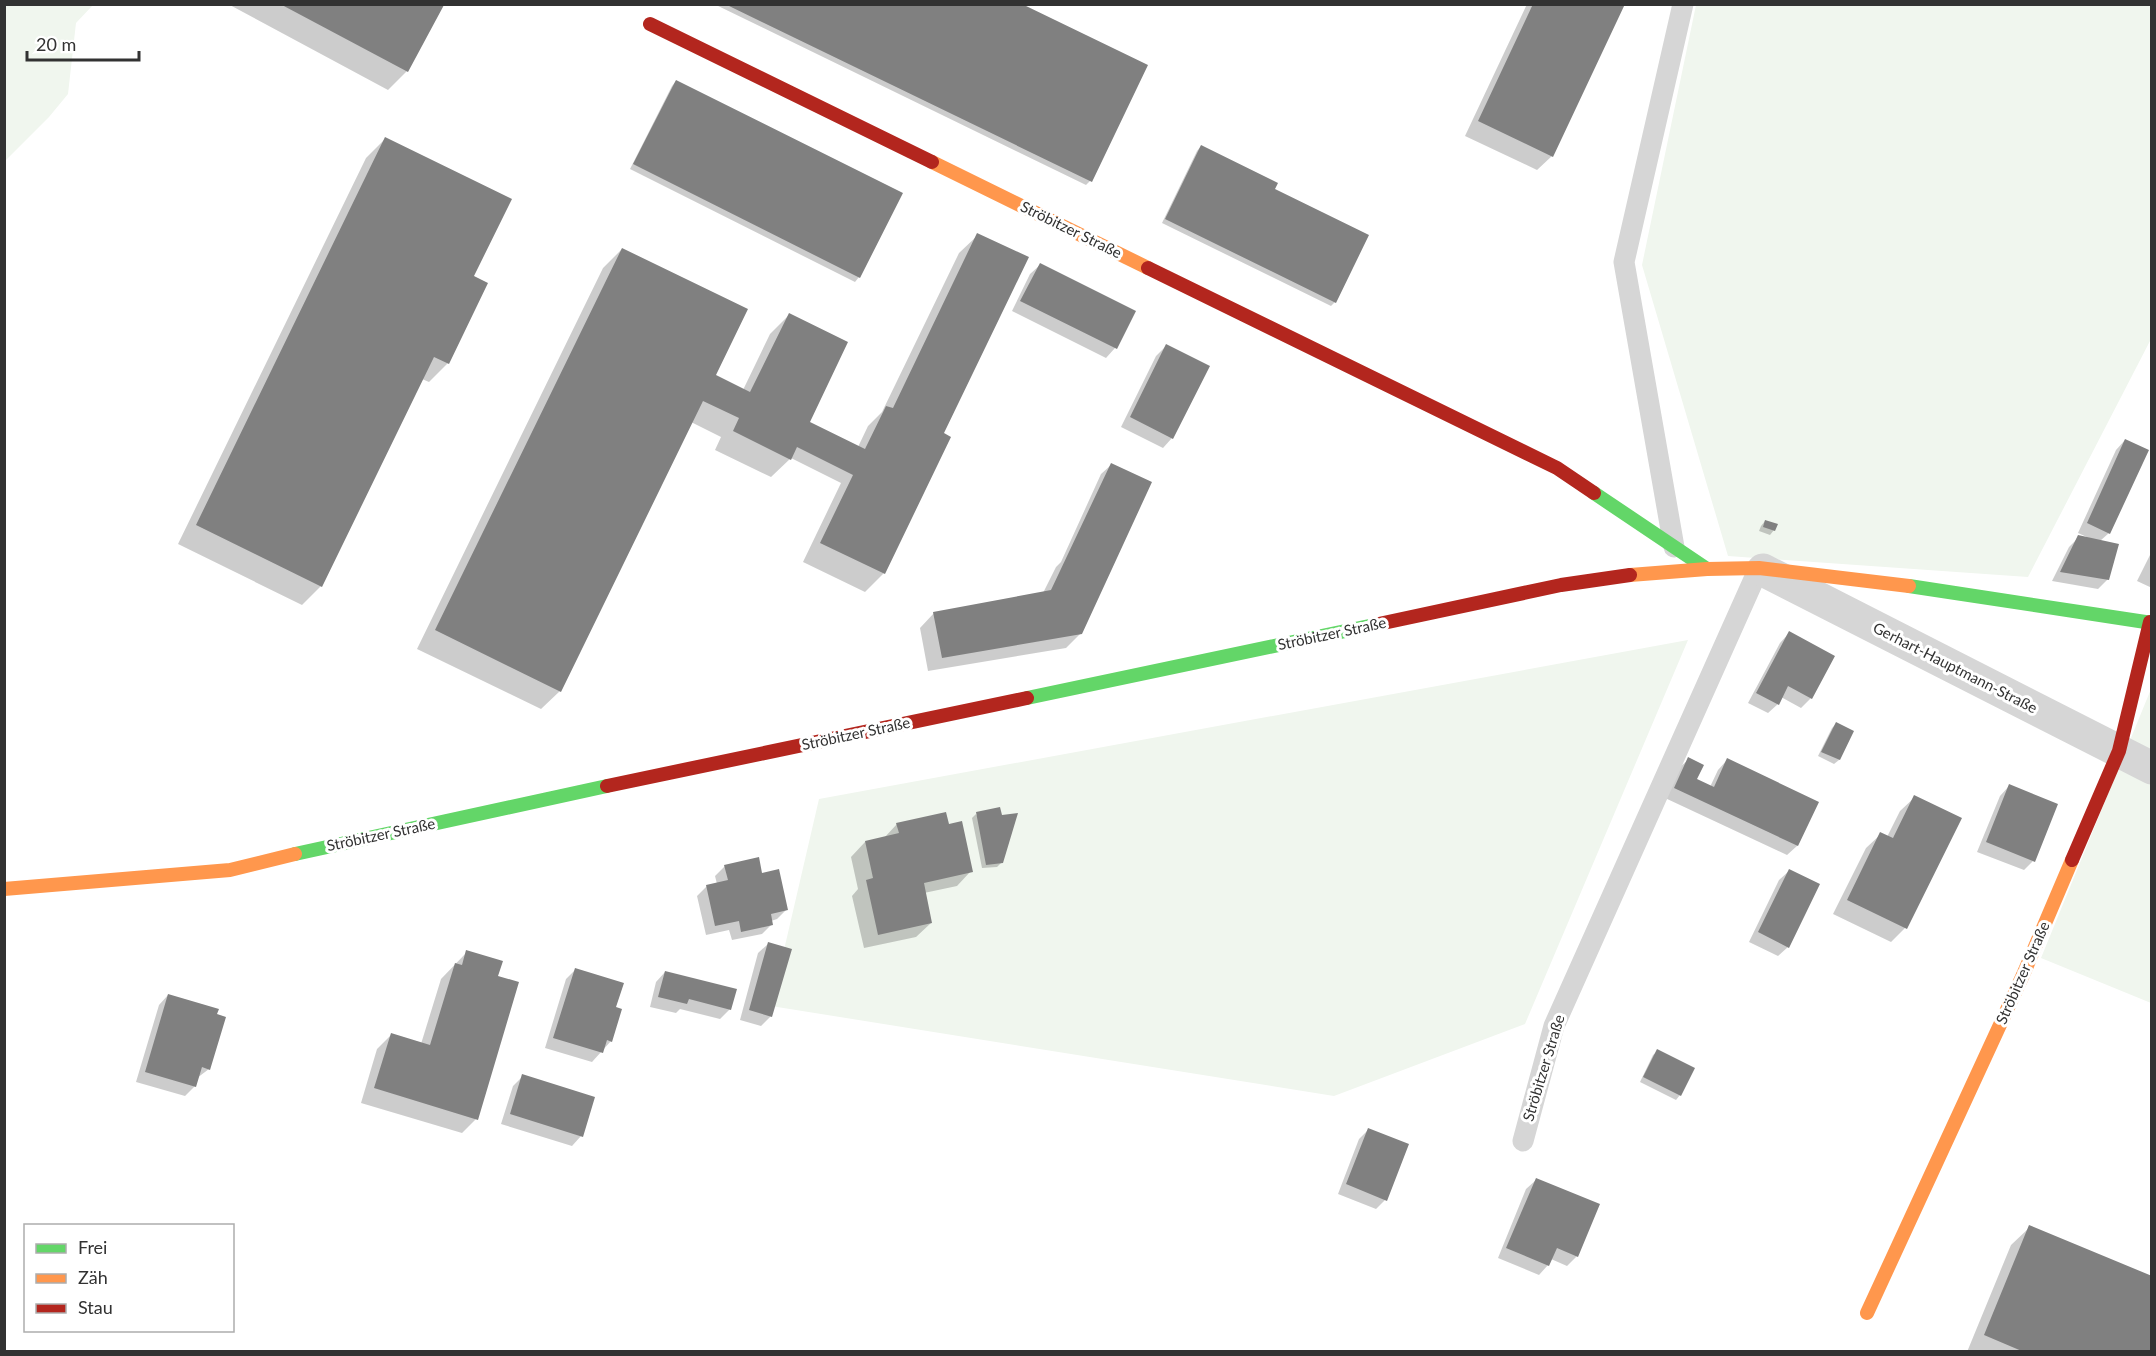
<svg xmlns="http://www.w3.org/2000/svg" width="2156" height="1356" font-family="Lato,sans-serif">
<rect width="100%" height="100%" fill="#fff"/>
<path fill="#f0f6ee" d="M5,4L93,5L76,23L68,94L49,117L5,161Z
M1696,5H2151V339L2028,577L1728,556L1642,265Z
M1688,640L1525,1024L1334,1096L771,1006L819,799Z
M2151,689V1003L2041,958Z"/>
<path fill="#0003" d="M228,4H442L407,71L388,90Z
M714,4H1020L1146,66L1090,181L1086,185Z
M1527,4H1623L1552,156L1537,170L1465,136Z
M676,81L859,277L855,282L630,169L672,86Z
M385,139L472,277L448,363L429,382L422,379L321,586L302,605L178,544L366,158Z
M1201,146L1273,189L1335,302L1331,306L1162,223L1197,151Z
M978,235L942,434L949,438L884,573L865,592L803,562L841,483L791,458L771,477L715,450L721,437L691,422L560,691L541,709L417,649L603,268L622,249L714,376L743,390L770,334L789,315L805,428L858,447L868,426L882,412L959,253Z
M1040,265L1134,312L1115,348L1106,358L1012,311L1030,274Z
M1166,346L1172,438L1163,448L1121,427L1156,356Z
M2125,440L2109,533L2100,541L2108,579L2098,589L2052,581L2069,547L2079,537L2089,538L2078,533L2116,450Z
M1111,465L1081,633L1066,648L928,671L920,628L934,613L1043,593L1056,567L1061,562L1101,474Z
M1765,521L1774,530L1770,535L1759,531L1761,526Z
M2152,551V588L2137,581Z
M1789,633L1811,698L1801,708L1781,697L1778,704L1768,713L1748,703L1780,643Z
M1836,724L1852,732L1839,760L1834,764L1818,756L1832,728Z
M1689,759L1695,780L1710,787L1718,770L1727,760L1817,803L1797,846L1787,855L1665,798L1679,768Z
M2009,786L2033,861L2024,870L1977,852L2000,796Z
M1915,797L1905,928L1891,942L1833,914L1866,848L1881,834L1887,837L1900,811Z
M976,814L1002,862L997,867L982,868L972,818Z
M897,824L947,826L971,871L957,886L924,893L931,923L916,937L864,948L852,896L858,889L851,857L865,842L884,838Z
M725,866L761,875L786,910L777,919L771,921L772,924L762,934L732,940L729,930L706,935L697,896L707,886L717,884L715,876Z
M1789,871L1788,947L1778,956L1749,942L1779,880Z
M768,944L771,1016L761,1026L740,1020L758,953Z
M467,952L496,977L476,1119L462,1133L361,1103L377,1049L391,1035L421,1044L441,979Z
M575,970L614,1008L611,1041L592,1062L545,1048L566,979Z
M665,972L730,1009L720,1019L680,1009L676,1013L650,1007L656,982Z
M168,995L209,1069L197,1078L195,1086L185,1096L136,1082L159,1005Z
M1658,1051L1680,1095L1676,1100L1640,1082L1653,1055Z
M523,1076L581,1136L572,1146L501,1124L513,1086Z
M1369,1129L1385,1200L1376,1209L1338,1194L1359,1139Z
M1536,1180L1577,1256L1567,1266L1551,1259L1548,1265L1539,1275L1498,1258L1526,1189Z
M2030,1227L2152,1352H1967L2011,1245Z"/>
<path fill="#808080" d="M1533,4H1625L1553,157L1478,121Z
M282,5H444L408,72Z
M727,5H1024L1148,65L1092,182Z
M676,80L903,193L860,278L633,164Z
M385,137L512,199L474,276L488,283L449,364L434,357L322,587L196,525Z
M1201,145L1278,183L1275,189L1369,235L1336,303L1165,219Z
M977,233L1029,257L944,433L951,437L885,574L820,543L853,475L797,447L791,460L733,431L739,418L703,401L561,692L435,630L622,248L748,309L716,375L750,392L789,313L848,342L810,422L865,449L886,406L893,408Z
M1040,263L1136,311L1117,349L1020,301Z
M1166,344L1210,366L1173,439L1130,417Z
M2125,439L2149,450L2110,534L2087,523Z
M1111,463L1152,482L1082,634L942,658L933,612L1051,590Z
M1765,520L1778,524L1775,531L1763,527Z
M2078,535L2119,544L2109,580L2060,572Z
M1789,631L1835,656L1812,699L1788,686L1779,705L1756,693Z
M1836,722L1854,731L1840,760L1821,752Z
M1688,757L1704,765L1697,779L1714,787L1727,758L1819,802L1798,846L1674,788Z
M2009,784L2058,804L2035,862L1986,842Z
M1914,795L1962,818L1907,929L1847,900L1880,832L1893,838Z
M1000,807L1002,815L1018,813L1003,863L986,865L976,812Z
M946,812L949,824L962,821L973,872L924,883L932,923L878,935L866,880L873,878L865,841L899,833L896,823Z
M759,857L762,873L779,869L788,910L771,914L773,925L741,932L739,921L715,926L706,885L728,880L724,865Z
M1789,869L1820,884L1789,948L1758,932Z
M768,942L792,949L772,1017L749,1010Z
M466,950L503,961L498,976L519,982L478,1120L374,1088L391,1033L430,1045L455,963L462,965Z
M575,968L624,983L616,1007L622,1009L612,1042L607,1040L603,1053L553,1038Z
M665,971L737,989L731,1010L689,999L687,1004L658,997Z
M168,994L219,1009L217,1014L226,1017L210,1070L202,1067L196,1087L145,1072Z
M1657,1049L1695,1068L1681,1096L1643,1077Z
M522,1074L595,1097L583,1137L510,1114Z
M1368,1128L1409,1144L1387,1201L1346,1184Z
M1536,1178L1600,1204L1578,1257L1557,1248L1549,1266L1506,1248Z
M2029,1225L2152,1276V1352H2024L1984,1335Z"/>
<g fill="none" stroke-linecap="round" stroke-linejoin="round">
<path stroke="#d6d6d6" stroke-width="21" d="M1674,547L1624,262L1683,4
M1523,1141L1554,1026L1759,568"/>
<path stroke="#d6d6d6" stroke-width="33" d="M1763,570L2152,768"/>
<path stroke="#63d668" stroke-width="14" d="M1594,493L1707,569
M1909,586L2152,623
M1027,698L1374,625
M295,854L607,786"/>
<path stroke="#ff974d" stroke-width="14" d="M932,162L1148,268
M1630,575L1707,569L1759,568L1909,586
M4,889L230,870L295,854
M1867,1313L2023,975L2072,860"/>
<path stroke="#b3261e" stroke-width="14" d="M650,24L932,162
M1148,268L1557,468L1594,493
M1374,625L1561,585L1630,575
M607,786L1027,698
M2072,860L2119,751L2150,622"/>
</g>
<g text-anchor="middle" stroke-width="6" stroke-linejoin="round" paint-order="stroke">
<g font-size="15" fill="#323232" stroke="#fff">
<text transform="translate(1071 230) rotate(26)" y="5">Ströbitzer Straße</text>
<text transform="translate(1332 634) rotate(-12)" y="5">Ströbitzer Straße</text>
<text transform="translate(1955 668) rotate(27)" y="5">Gerhart-Hauptmann-Straße</text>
<text transform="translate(856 734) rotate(-12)" y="5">Ströbitzer Straße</text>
<text transform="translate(381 835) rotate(-12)" y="5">Ströbitzer Straße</text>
<text transform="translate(2023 973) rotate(-66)" y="5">Ströbitzer Straße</text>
<text transform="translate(1544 1068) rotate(-73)" y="5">Ströbitzer Straße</text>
</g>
</g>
<rect width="2156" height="1356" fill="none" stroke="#323232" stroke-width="12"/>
<rect x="24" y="1224" width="210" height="108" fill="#ffffff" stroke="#adadad" stroke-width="1.5"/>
<rect x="36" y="1244" width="30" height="9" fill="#63d668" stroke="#adadad" stroke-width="1.5"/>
<text x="78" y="1254" font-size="18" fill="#323232">Frei</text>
<rect x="36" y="1274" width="30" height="9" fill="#ff974d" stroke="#adadad" stroke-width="1.5"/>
<text x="78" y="1284" font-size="18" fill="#323232">Zäh</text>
<rect x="36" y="1304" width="30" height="9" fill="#b3261e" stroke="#adadad" stroke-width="1.5"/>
<text x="78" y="1314" font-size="18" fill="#323232">Stau</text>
<path d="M27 51v9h112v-9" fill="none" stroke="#323232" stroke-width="3"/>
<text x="36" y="51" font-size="18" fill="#323232" stroke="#ffffff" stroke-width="4.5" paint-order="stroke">20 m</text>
</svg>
